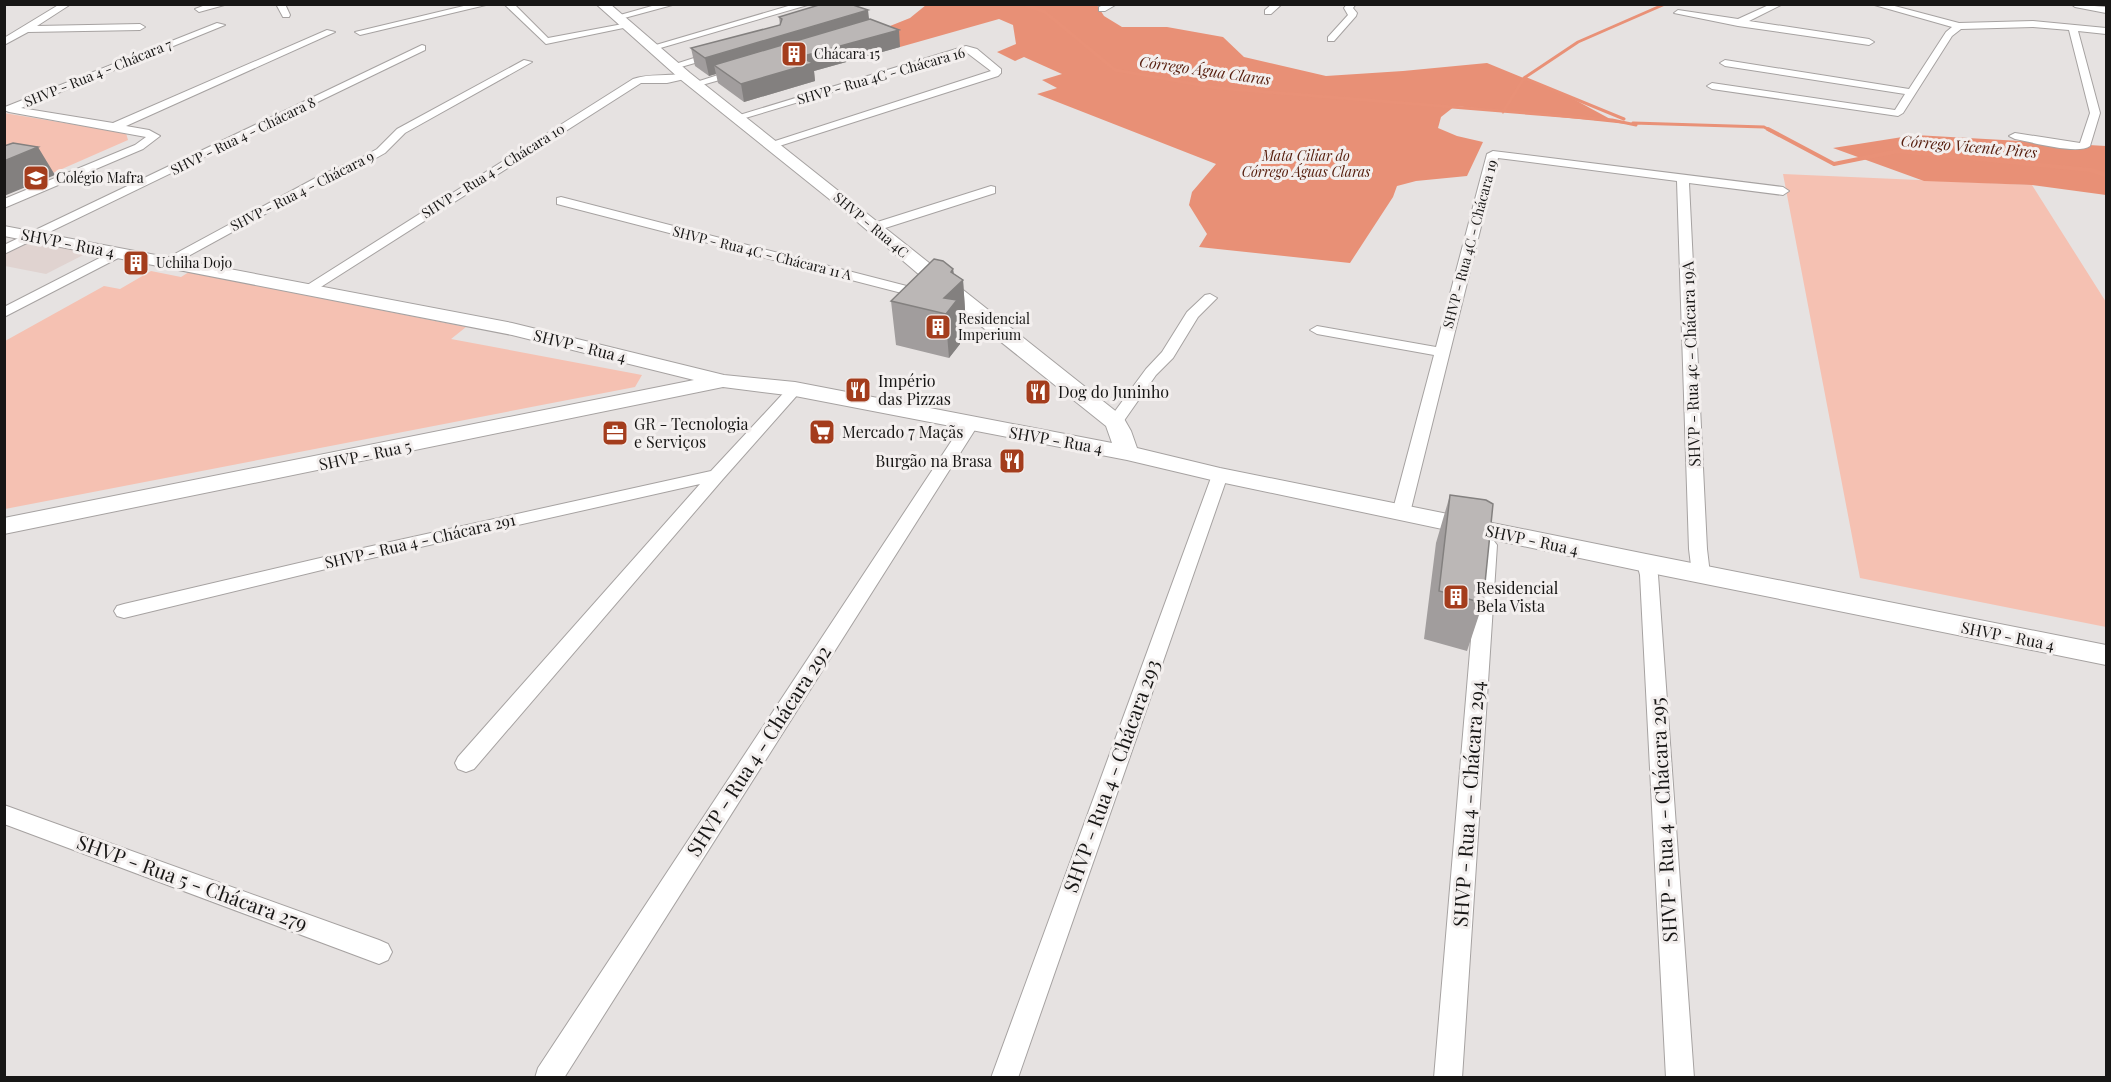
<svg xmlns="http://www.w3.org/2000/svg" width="2111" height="1082" font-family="'Playfair Display',serif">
<rect width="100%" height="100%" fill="#e6e2e1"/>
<path fill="#e0d3d0" d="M31,237L95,249L46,274L5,266V250Z"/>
<path fill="#f5c1b2" d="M4,113L126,133L128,140L14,190L5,189Z
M1783,174L2032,185L2106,302V627L1860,578Z
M151,271L181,277L189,272L466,327L451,339L642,375L635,387L5,509V341L104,286L120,289Z"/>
<path fill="#e89076" d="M926,5H1097L1104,16L1122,27H1167L1223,37L1244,57L1326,76L1403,71L1487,63L1568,96L1612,120L1636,125L1455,106L1441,117L1438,128L1457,136L1483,142L1467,176L1416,181L1397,186L1393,197L1350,263L1199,247L1207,234L1189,205L1192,192L1216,164L1037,94L1057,88L1042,80L1062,74L1024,57L1015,61L997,52L1016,44L1013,25L999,19L900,47L890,43L880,30L910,18Z
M1915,135L2106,146V195L2032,185L1924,181L1833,148Z"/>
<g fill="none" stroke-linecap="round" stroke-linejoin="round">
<path stroke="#e99177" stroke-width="3" d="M1023,4L1045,12L1115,70L1217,88L1612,120L1636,125
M1524,78L1624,119
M1503,112L1524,78L1578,42L1665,4
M1633,123L1764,127L1771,131"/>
<path stroke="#e99177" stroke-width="4" d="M1768,129L1834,164L1898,151L2091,170L2106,175"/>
<g stroke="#a6a2a1" stroke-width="2">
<path id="street" d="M60,4H71L37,26L140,24L145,27L140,30L28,32L4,45V38Z
M208,4H228L199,12L195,9Z
M276,4H285L290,15L289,17H283Z
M472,4H490L360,35L355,32Z
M504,4H514L548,38L628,23L633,26L546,44Z
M659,4H676L617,20L613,17Z
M795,4H811L657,49L649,47Z
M1105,4H1117L1105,11H1099V7Z
M1272,4H1282L1271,14H1265V10Z
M1347,4H1356L1353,8L1357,13L1356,16L1334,41H1328V37L1348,15L1344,8Z
M1771,4H1783L1749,21L1869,39L1874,42L1869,45L1738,26L1674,13L1678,10L1738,19Z
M1871,4H1887L1959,23L2033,21L2106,28V34L2078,31L2100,113L2090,146C2078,155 2031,142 2015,139L2009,136L2015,133L2080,143L2090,113L2069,30L2033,27L1961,29L1952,36L1903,113L1898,116L1712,89L1707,86L1712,83L1895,110L1905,94L1725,66L1720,63L1725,60L1909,89L1946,32L1952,27Z
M2071,4L2106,7V13L2075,7Z
M217,23L225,25L21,108L113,123L327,30L335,32L126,126L149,130L160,136L143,149L4,208V199L135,145L146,137L9,112L4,110L5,107Z
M422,45L425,46V50L4,254V245Z
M966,46L977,49L1001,69V73L998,76L773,148L769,147V143L991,71L966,52L742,119H734L733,117Z
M716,51L721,54L719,56L674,69L669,66Z
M524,60L532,62L405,133L385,153L369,162L329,179L172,265H162L160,262L321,175L361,158L377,149L397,129Z
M740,68L744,69V73L695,87L690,84Z
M685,73L690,76L689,78L667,83H641L313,292H303L301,289L633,79C650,73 668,77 685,73Z
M1493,151L1783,187L1789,191L1783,195L1689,183L1707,549L1710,574L1708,579L1701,580L1694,579L1692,574L1689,549L1677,181L1498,158L1410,513L1407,517H1395L1392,513L1434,355L1317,334L1310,330L1317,326L1436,347L1487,154Z
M991,186L995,187V193L879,230H871L869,227L871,224Z
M561,197L930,292L932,295L925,299L557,204V198Z
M117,249L124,253L122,256L4,317V307Z
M1210,294L1217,298L1198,317L1173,358L1156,375L1121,425H1109L1107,422L1146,369L1162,352L1187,312L1205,295Z
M795,384L800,386L803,389L800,392L723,479L474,769L466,772L458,769L455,763L458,757L700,484L363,560L124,618L117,616L114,611L117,606L124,604L363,548L711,471L790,386Z
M970,420L978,425L564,1078H535L538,1068L962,425Z
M1220,470L1226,471L1228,475L1018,1078H991L1212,475L1214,471Z
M1488,539L1494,541L1497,545L1462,1078H1434L1479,545L1482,541Z
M1646,557L1652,559L1658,575L1694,1078H1666L1640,575L1637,563L1640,559Z
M4,805L379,940L388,944L392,952L388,960L379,964L4,824Z"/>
</g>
<g stroke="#a6a2a1" stroke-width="2">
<path id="secondary" d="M596,4H610L690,73L1123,417L1131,431L1137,448L1220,468L1646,554L2106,645V665L1646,572L1220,482L1127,460L795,396L723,387L4,534V518L694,380L512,335L4,236V226L512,323L724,375L795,382L1112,443L1106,426L956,306L848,214L680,79Z"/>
</g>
<use href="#street" fill="#fff" fill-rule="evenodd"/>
<use href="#secondary" fill="#fff" fill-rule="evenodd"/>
</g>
<path fill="#a19d9d" d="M779,17L869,19L900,47L814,71L815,81L744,102L718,83L716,74L709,76L695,66L691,48L780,25Z
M953,269L954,274L963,280L966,324L959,330L960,344L949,358L896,345L891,301Z
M1450,495L1483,603L1467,651L1424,639L1436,543Z"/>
<path fill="#83807f" d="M868,10L870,27L714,65L716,74L709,76L705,58Z
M899,30L900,47L814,71L815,81L744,102L741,84L800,57Z
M38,147L55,175L4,196V161Z
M953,269L955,288L963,280L966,324L959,330L960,344L949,358L944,298L951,272Z"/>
<path fill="#bbb7b6" stroke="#83807f" stroke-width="1.5" d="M822,4H850L868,10L705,58L691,48L780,25L782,19L779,17Z
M870,19L899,30L800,57L813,63L741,84L714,65Z
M13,143L38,147L4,161V146Z
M934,259L943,261L953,269L951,272L963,280L944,298L957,300L946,314L891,301Z
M1450,495L1486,500L1493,504L1483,603L1439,591Z"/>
<defs>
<g id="building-square" transform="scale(1.35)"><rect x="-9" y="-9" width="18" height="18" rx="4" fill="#a43d1d" stroke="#f3efee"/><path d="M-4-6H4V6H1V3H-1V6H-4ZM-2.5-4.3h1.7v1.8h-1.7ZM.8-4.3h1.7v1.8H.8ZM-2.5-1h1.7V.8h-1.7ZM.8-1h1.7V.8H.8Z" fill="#fff"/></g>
<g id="school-square" transform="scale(1.35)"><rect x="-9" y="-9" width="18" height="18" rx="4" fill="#a43d1d" stroke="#f3efee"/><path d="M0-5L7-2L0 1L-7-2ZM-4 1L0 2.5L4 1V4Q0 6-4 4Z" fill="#fff"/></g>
<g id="restaurant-square" transform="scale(1.35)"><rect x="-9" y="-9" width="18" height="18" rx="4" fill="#a43d1d" stroke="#f3efee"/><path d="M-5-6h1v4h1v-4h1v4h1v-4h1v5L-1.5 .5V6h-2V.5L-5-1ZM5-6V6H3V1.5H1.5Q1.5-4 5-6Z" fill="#fff"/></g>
<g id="supermarket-square" transform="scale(1.35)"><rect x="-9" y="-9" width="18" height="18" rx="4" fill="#a43d1d" stroke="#f3efee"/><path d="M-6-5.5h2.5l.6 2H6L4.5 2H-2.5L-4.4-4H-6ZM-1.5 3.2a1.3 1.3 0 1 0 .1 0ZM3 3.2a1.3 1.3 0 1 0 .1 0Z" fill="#fff"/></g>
<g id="office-square" transform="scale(1.35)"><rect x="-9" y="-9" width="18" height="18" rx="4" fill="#a43d1d" stroke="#f3efee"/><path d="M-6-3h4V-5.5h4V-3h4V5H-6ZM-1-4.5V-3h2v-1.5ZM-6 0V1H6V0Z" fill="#fff"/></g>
</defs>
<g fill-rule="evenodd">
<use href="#building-square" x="794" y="54"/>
<use href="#school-square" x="36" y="178"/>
<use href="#building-square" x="136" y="263"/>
<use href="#building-square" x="938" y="327"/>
<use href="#restaurant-square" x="858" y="390"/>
<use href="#restaurant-square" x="1038" y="392"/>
<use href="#supermarket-square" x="822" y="432"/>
<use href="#office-square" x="615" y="433"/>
<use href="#restaurant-square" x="1012" y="461"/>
<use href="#building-square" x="1456" y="597"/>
</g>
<g text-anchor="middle" stroke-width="6" stroke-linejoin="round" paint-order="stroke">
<g font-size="14" fill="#171615" stroke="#f3efee" text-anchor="start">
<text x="814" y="59">Chácara 15</text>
<text x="56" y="183">Colégio Mafra</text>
<text x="156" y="268">Uchiha Dojo</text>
<text x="958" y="324">Residencial<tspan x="958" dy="16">Imperium</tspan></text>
</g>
<g font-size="14" fill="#171615" stroke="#f3efee">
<text transform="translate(98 73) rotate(-22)" y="5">SHVP - Rua 4 - Chácara 7</text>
<text transform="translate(881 76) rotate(-16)" y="5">SHVP - Rua 4C - Chácara 16</text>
<text transform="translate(243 136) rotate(-26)" y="5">SHVP - Rua 4 - Chácara 8</text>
<text transform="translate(493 171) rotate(-32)" y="5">SHVP - Rua 4 - Chácara 10</text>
<text transform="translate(302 191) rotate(-27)" y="5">SHVP - Rua 4 - Chácara 9</text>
<text transform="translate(871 225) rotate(40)" y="5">SHVP - Rua 4C</text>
<text transform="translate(1470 244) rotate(-75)" y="5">SHVP - Rua 4C - Chácara 19</text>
<text transform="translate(762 253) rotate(14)" y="5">SHVP - Rua 4C - Chácara 11 A</text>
</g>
<g font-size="14" font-style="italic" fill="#541d0c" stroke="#f3efee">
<text x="1306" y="161">Mata Ciliar do<tspan x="1306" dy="16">Córrego Águas Claras</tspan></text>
</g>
<g font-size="15" font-style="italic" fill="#582010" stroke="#f3efee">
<text transform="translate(1205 71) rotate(8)" y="5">Córrego Água Claras</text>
<text transform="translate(1969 147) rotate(5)" y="5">Córrego Vicente Pires</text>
</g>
<g font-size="16" fill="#171615" stroke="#f3efee">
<text transform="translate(68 243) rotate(11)" y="6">SHVP - Rua 4</text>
<text transform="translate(580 346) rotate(14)" y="6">SHVP - Rua 4</text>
<text transform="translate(1691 364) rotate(-92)" y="6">SHVP - Rua 4c - Chácara 19A</text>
<text transform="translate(1056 440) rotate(10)" y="6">SHVP - Rua 4</text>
<text transform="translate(365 455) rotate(-12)" y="6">SHVP - Rua 5</text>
<text transform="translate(1532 540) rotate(12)" y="6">SHVP - Rua 4</text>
<text transform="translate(420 541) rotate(-13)" y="6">SHVP - Rua 4 - Chácara 291</text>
<text transform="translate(2008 636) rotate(11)" y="6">SHVP - Rua 4</text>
</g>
<g font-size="16" fill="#171615" stroke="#f3efee" text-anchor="start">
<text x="878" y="387">Império<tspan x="878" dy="18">das Pizzas</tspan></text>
<text x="1058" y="398">Dog do Juninho</text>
<text x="634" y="430">GR - Tecnologia<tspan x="634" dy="18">e Serviços</tspan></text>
<text x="842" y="438">Mercado 7 Maçãs</text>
<text x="992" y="467" text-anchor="end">Burgão na Brasa</text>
<text x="1476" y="594">Residencial<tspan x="1476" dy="18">Bela Vista</tspan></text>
</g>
<g font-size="20" fill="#171615" stroke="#f3efee">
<text transform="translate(759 751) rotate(-57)" y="7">SHVP - Rua 4 - Chácara 292</text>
<text transform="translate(1112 776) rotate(-70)" y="7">SHVP - Rua 4 - Chácara 293</text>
<text transform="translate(1469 804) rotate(-86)" y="7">SHVP - Rua 4 - Chácara 294</text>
<text transform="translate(1664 820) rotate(-93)" y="7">SHVP - Rua 4 - Chácara 295</text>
<text transform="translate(192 883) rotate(20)" y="7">SHVP - Rua 5 - Chácara 279</text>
</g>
</g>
<rect width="2111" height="1082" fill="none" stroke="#171615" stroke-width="12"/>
</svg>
